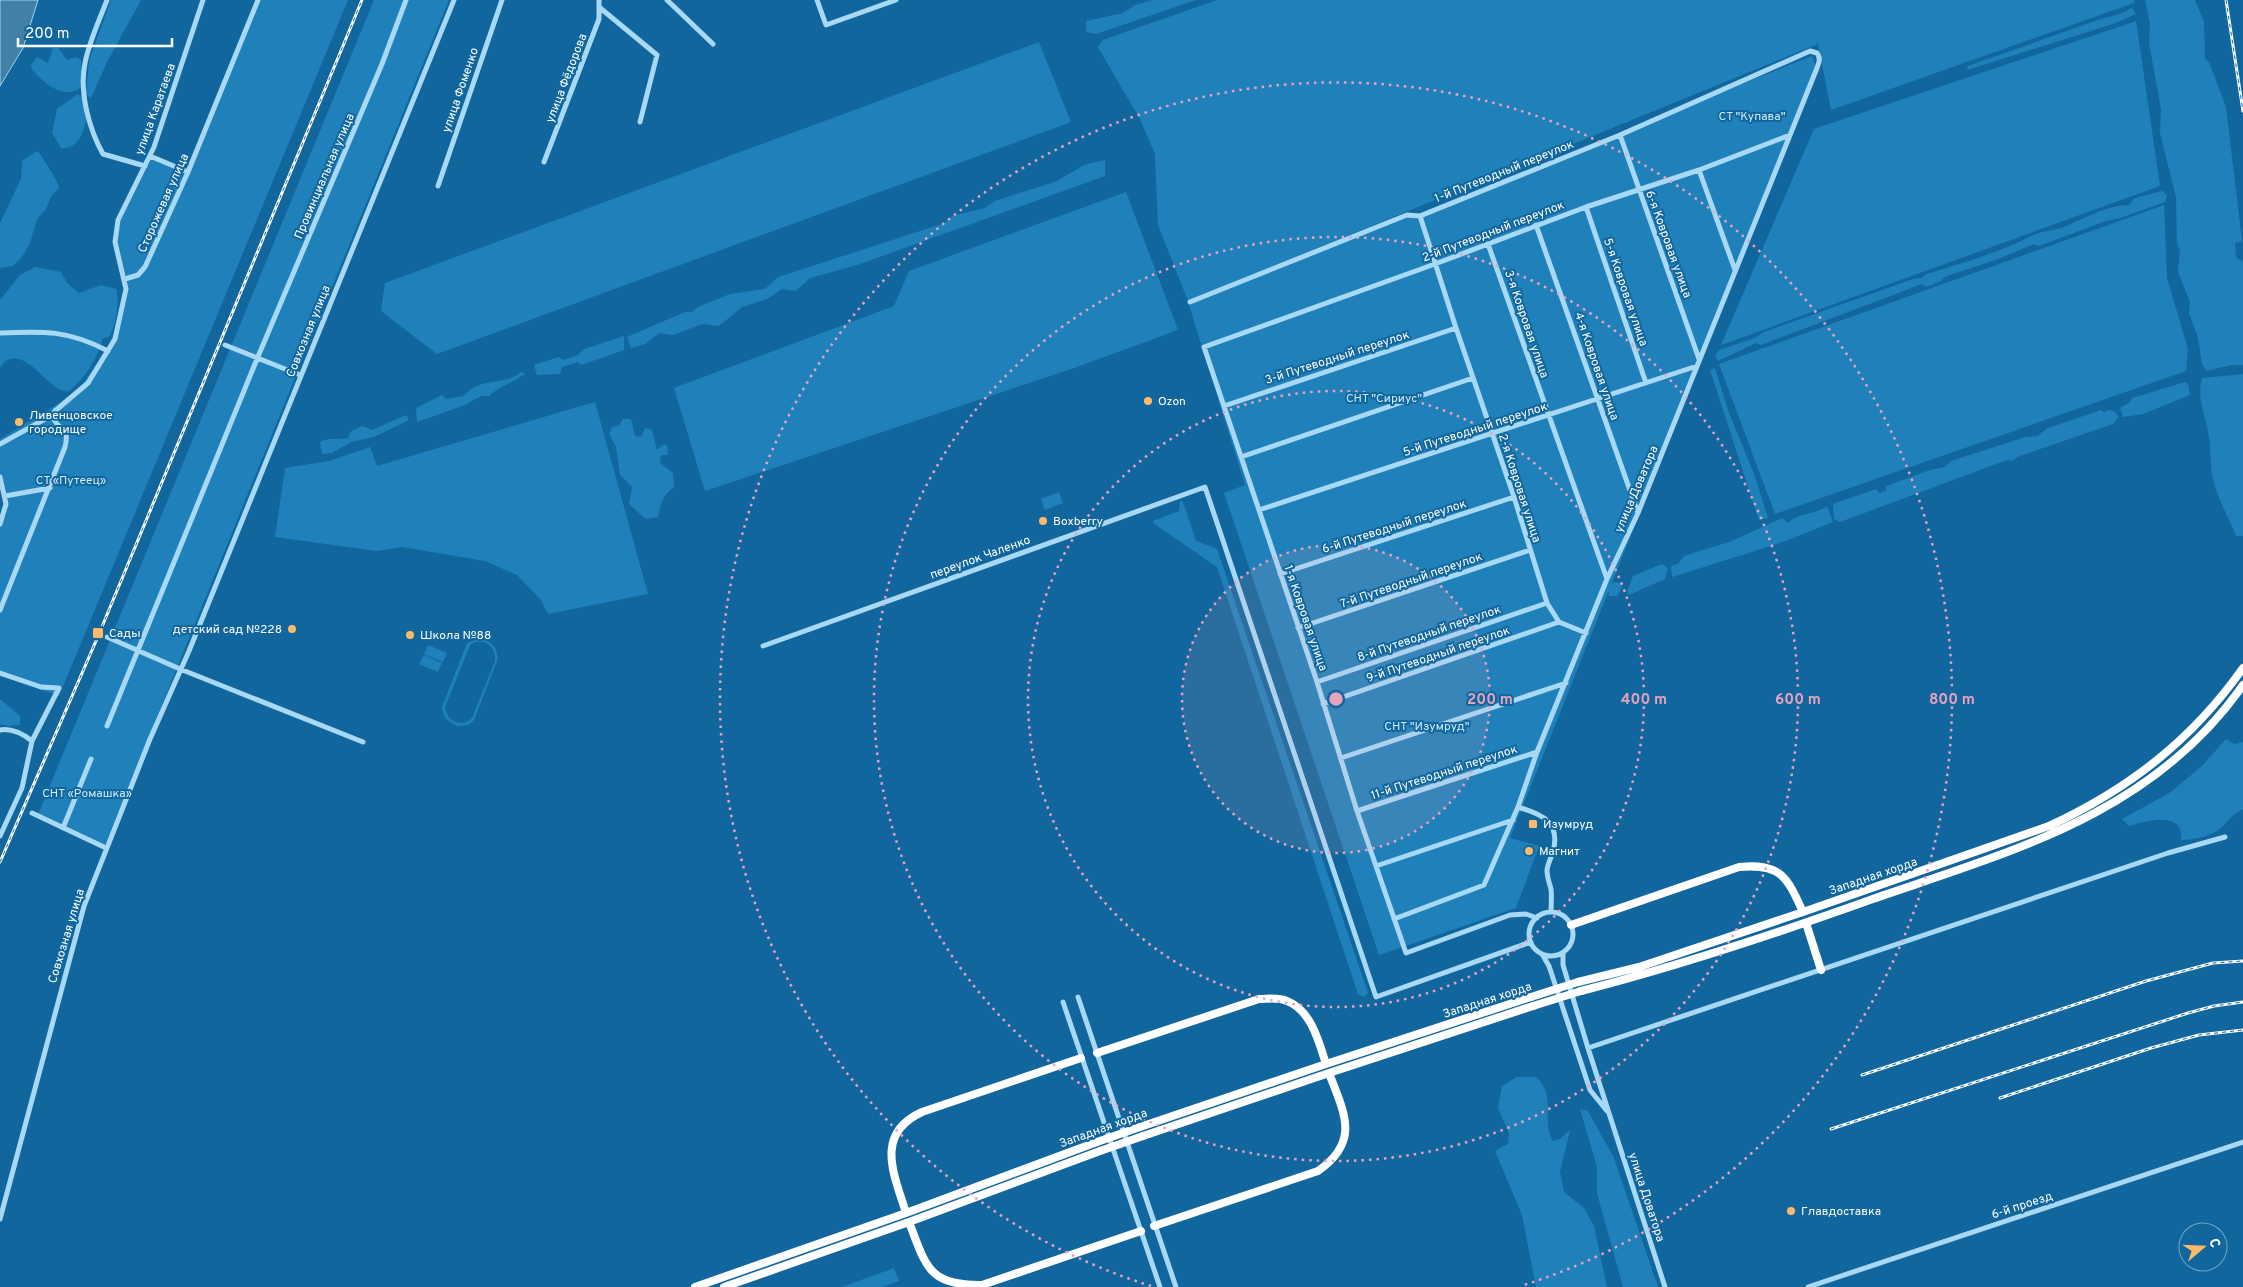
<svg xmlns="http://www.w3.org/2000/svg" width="2243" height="1287" font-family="Overpass,sans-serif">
<rect width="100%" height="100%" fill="#11679d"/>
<path fill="#2081ba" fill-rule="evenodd" d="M111,0H141L107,62L91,98L86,94L89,61Z
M259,0H348L59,696L0,675V520L5,507L0,488V439L71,396L83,384L108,346L123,313L126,288L114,232L148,156L189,172Z
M374,0H449L104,847L37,817Z
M1153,0H1196L1096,34L1086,32V21L1123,13L1135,5Z
M1217,0H2134V3L1831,110L1818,44L1188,301L1158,225L1155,154L1140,119L1098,47L1103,40Z
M2145,0H2195L2204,22L2205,59L2209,62L2226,107L2242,241L2235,243L2236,257L2243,262V365H2231L2206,371L2202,364L2198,338L2189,313L2190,302L2178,272L2180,251L2177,243L2176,197L2160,133L2161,109L2149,43L2150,24Z
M2132,8L2136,14L2116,23L1967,70L1968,66L2098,20L2120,14Z
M2136,21L2160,186L1721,345L1814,129Z
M1039,42L1071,122L437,354L381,311L385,283Z
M53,48H58L67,60L76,57L81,60L82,86C66,102 43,83 32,69L31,65L37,57L48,63Z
M1812,56L1816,67L1612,583L1619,582L1622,587L1617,596H1609V590L1510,838L1539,846L1516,908L1379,955L1224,493L1245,485L1189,305Z
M78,94C95,107 84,152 61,148L52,133L57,109Z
M37,151C41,154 59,183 59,188L52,195L46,209L37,219L30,243L22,257L13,266L0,268V223L21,179L22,161Z
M1105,160V176L857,265L810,278L796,291L782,289L767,299L742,307L719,326L702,324L673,335L659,333L645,344L631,348L627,337L685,312H692L698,307L730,294L765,289L778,277L945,223L952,216L985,208L995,201L1057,181L1084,165Z
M2162,191L2167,195L2165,202L2120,218L2103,222L2039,246L2034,244L1998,259L1944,277L1941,281L1926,287L1922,284L1761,345L1756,343L1718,361L1715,356L1719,350L1755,338L1764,332L1913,279L1921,278L1927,274C1962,263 1999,253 2031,236C2041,231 2054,231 2064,227C2085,218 2105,206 2129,205L2135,198Z
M1126,192L1178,330L1074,368L705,491L674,388L894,306L909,271Z
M2164,205L2167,278L2188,349L2186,371L1775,514L1719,364Z
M35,267L61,272L67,283L79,293L101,285L116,289C120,302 116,325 109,337L103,338C97,359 86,378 68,392C65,391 60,390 57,388C43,380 17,340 0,368V300L20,275Z
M624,336V350L581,365L578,362L562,367L560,374L537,375L534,365L559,357L563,360L578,355L584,349Z
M1715,368L1729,413L1754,474L1768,518L1759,520L1710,370Z
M522,372L525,374C513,382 499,387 489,396H481L465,405L417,422L416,408L442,395L446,399L464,396C474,382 492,383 508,379C513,378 518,374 522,372Z
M2243,374V536H2236C2228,515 2216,497 2212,474C2210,460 2211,445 2208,431C2204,411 2197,399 2202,378Z
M2185,382L2188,384L2190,395L2143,414L2123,417L2120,408L2129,403L2132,398Z
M595,402L648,594L548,614L541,600L517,575L485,561L402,547L377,551L275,537L285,468L329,461L370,447L377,466Z
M2101,410L2104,413L2109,410L2115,412L2119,417L2113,424L2017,457L2012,461L2007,460L1840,522L1834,519L1833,504L1876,489L1879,493L1886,491V486L1930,470L1944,467L1951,461L2025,437L2037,436L2048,428Z
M406,415L409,420L374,437L351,442L332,453L322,454L320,442C329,437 338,440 348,438L350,432L362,426L372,430Z
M623,419H631L635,436L641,437L645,428L652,430L657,450L662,445H667L668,455H661L660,463L673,473L674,487C662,496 661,503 658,517L646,519L629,504L632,487L620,475L616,447L609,434L612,427L619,426Z
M1059,492L1063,503L1045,510L1041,499Z
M1180,501L1183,502L1196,541L1217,549L1368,993L1364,997L1358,994L1217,567L1153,523V521L1179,511Z
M1827,506L1833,522L1783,542L1672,577L1671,566L1678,564L1684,556L1732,541L1782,518L1788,523C1799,512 1816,515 1827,506Z
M1662,564L1668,568L1665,579L1629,595L1627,592L1633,576Z
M478,639C491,639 499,648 497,661L474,720L468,725L456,726L445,718L442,707L467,643ZM475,642C488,640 496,648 495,661L472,718C461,728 447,722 445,707L470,645Z
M428,645L447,653L443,662L424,654Z
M424,655L442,663L438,672L419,664Z
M0,699L20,716V725L8,726L0,724Z
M2226,739L2234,744L2243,742V809C2233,814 2230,819 2222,827C2213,836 2193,840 2181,840C2185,810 2145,821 2129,826L2122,819L2171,792L2202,766Z
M1517,1077H1536C1558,1097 1540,1120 1553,1141L1560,1139L1570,1130L1560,1172L1564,1192L1584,1208L1594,1226L1607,1287H1536L1522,1215L1495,1151L1508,1144L1509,1134L1498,1108L1502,1086Z
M1580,1109L1588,1111L1614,1158L1658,1287H1623L1597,1193V1167Z
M894,1268L899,1281L882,1287H842Z"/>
<path fill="#4380a5" stroke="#99d6f8" d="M0,0H38L23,48L0,86Z"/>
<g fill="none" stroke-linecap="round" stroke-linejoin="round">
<path stroke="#a7d8f4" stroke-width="5" d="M107,0C99,21 89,42 85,63C79,92 89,129 103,154L145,166
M667,0L713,44
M817,0L826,25L896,0
M599,7L657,55L640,122
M1620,135L1699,359
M150,156L188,172
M544,162L599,19V0
M1699,170L1735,270
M438,186L502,0
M1586,207L1646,383
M1420,216L1456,328L1514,497L1547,603L1559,622L1586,633
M1536,225L1638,513
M1488,244L1607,579
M125,279L138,275L145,267L188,172L258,0
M1190,302L1407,215L1420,216L1620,135L1810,51L1817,53C1821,59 1819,62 1817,68L1638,513L1607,579L1537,752L1518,807L1484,885L1394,919
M0,333C44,331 68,330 108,351
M225,345L300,375
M1224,406L1456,328
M0,444L54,414
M1241,457L1473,378
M0,477L6,504L0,524
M5,496L50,488
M1259,510L1697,366
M1280,574L1514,497
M0,610L65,447C70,427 60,432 53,418L55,411L88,383L115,339L126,289L115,242L118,220L154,147L203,0
M1298,628L1530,550
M107,637L180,669L363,742
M763,646L1205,487L1376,997L1531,942
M0,673L41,687L59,688L32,741L22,788L0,836
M1317,682L1547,603
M1323,704L1559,622
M107,726L257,359L382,64L406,0
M0,730C12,728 23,734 32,741
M1341,758L1566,683
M1518,807C1542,814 1561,822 1553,852C1551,858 1548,863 1547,870C1547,877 1549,882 1551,889C1552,897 1551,905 1551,912
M1357,811L1537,752
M32,813L106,848
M63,828L91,759
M1376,866L1513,820
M1529 934a22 22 0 1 1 44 0a22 22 0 1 1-44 0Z
M1537,918L1526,914L1510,915L1406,953L1357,811L1317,682L1204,347L1435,264L1586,207L1699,170L1790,135
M1563,953V965L1588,1048L1665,1287
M1542,954L1549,966L1590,1090L1607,1111
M1078,997L1176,1287
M1063,1002L1160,1287
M1588,1048L2168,853L2225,837
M0,1219L84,906L150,739L189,651L454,0
M1808,1287L2243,1142"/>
<path stroke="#fff" stroke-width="8" d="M1806,923L1821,970
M1571,925L1739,867C1781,863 1787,877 1803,912
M1578,982L1639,967L1803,912L2049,826C2129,789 2192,740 2243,668
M1581,991C1679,966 1775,934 1870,900C2011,851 2152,815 2243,685
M1097,1053L1259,999C1268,999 1278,997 1287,1001C1311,1010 1319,1042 1326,1064
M1140,1127L1326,1064L1531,997
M1143,1136L1329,1073L1533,1006
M906,1213C894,1174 874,1134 922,1112L1081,1058
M909,1222C926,1266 928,1286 982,1285L1141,1231
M1154,1226L1318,1171C1361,1141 1344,1113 1329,1073
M695,1287L906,1213L1097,1142
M724,1287L909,1222L1100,1151"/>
<g stroke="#fff" stroke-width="3">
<path id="rail" d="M2226,0L2243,111
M0,862L99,634L362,0
M1862,1075L2146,981L2213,963L2243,961
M2000,1098L2151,1048L2199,1035L2243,1030
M1831,1129L2188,1013L2214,1006L2243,1002"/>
</g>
<use href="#rail" stroke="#11679d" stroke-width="1" stroke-dasharray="4" stroke-linecap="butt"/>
<path stroke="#fff" stroke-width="8" d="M1531,997L1578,982
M1533,1006L1581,991
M1097,1142L1140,1127
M1100,1151L1143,1136"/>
</g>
<circle cx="1336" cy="699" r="154" fill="#e7a3bd" fill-opacity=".12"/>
<g fill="none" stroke="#e7a3bd" stroke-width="2.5" stroke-dasharray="2.5 5">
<circle cx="1336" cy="699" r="154"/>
<circle cx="1336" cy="699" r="308"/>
<circle cx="1336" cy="699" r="462"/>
<path d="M1151 1286A616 616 0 1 1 1521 1286"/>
</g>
<g fill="#ffb96a" stroke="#11679d" stroke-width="2">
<circle cx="1148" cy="401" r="5"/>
<circle cx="19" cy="422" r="5"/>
<circle cx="1043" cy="521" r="5"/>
<circle cx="292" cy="629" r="5"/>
<rect x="92" y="627" width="12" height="12" rx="2.5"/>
<circle cx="410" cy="635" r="5"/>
<rect x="1528" y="819" width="10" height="10" rx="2.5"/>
<circle cx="1529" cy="851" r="5"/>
<circle cx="1791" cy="1211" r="5"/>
</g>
<g text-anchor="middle" stroke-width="4" stroke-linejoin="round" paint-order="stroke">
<g font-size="12" fill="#fff" stroke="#11679d">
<text transform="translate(566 78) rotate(-69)" y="4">улица Фёдорова</text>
<text transform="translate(460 90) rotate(-71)" y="4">улица Фоменко</text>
<text transform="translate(155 109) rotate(-70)" y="4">улица Каратаева</text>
<text transform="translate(1504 171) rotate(-22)" y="4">1-й Путеводный переулок</text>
<text transform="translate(324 176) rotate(-67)" y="4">Провинциальная улица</text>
<text transform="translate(163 203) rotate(-66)" y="4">Сторожевая улица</text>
<text transform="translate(1493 231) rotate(-21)" y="4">2-й Путеводный переулок</text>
<text transform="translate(1669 244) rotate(70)" y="4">6-я Ковровая улица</text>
<text transform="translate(1626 292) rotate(71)" y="4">5-я Ковровая улица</text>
<text transform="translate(1527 324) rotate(71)" y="4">3-я Ковровая улица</text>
<text transform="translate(308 331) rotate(-68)" y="4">Совхозная улица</text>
<text transform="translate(1337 357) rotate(-18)" y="4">3-й Путеводный переулок</text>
<text transform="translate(1597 366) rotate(71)" y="4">4-я Ковровая улица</text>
<text transform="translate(1475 429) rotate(-18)" y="4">5-й Путеводный переулок</text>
<text transform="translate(1520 488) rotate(72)" y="4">2-я Ковровая улица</text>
<text transform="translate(1636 489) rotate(-67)" y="4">улица Доватора</text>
<text transform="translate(1394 526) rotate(-18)" y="4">6-й Путеводный переулок</text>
<text transform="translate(980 557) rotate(-20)" y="4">переулок Чаленко</text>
<text transform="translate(1411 580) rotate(-19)" y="4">7-й Путеводный переулок</text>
<text transform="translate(1306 618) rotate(71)" y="4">1-я Ковровая улица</text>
<text transform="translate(1429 633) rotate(-19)" y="4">8-й Путеводный переулок</text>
<text transform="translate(1438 654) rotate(-19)" y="4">9-й Путеводный переулок</text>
<text transform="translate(1444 772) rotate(-18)" y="4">11-й Путеводный переулок</text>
<text transform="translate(1873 876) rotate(-19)" y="4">Западная хорда</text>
<text transform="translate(66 936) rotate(-73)" y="4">Совхозная улица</text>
<text transform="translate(1487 1000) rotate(-18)" y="4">Западная хорда</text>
<text transform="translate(1103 1128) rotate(-20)" y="4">Западная хорда</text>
<text transform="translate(1647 1197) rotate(72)" y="4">улица Доватора</text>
<text transform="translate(2022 1205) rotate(-18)" y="4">6-й проезд</text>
</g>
<g font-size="12" fill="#cfedfe" stroke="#11679d">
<text x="1752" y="120">СТ "Купава"</text>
<text x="1384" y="402">СНТ "Сириус"</text>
<text x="71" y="484">СТ «Путеец»</text>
<text x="1427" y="730">СНТ "Изумруд"</text>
<text x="87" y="797">СНТ «Ромашка»</text>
</g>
<g font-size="12" fill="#fff" stroke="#11679d" text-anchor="start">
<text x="1158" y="405">Ozon</text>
<text x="29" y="419">Ливенцовское<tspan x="29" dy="14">городище</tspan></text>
<text x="1053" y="525">Boxberry</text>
<text x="282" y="633" text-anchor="end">детский сад №228</text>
<text x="109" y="637">Сады</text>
<text x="420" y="639">Школа №88</text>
<text x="1543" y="828">Изумруд</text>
<text x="1539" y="855">Магнит</text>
<text x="1801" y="1215">Главдоставка</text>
</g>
</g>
<circle cx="1336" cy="699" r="8" fill="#e7a3bd" stroke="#11679d" stroke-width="2.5"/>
<g font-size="15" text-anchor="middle" font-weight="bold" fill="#e7a3bd" stroke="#11679d" stroke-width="4" stroke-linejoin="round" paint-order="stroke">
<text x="1490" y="704">200 m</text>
<text x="1644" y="704">400 m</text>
<text x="1798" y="704">600 m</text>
<text x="1952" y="704">800 m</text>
</g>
<g transform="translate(2203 1247) rotate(71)"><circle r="24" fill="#11679d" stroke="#70a4c4"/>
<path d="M0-4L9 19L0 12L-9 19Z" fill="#ffb96a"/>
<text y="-8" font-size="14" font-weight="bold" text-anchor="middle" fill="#ffffff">С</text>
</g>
<path d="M18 38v8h154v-8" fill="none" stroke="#ffffff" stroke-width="2.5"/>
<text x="25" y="38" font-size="15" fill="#ffffff" stroke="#11679d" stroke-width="4" paint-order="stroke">200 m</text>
</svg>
